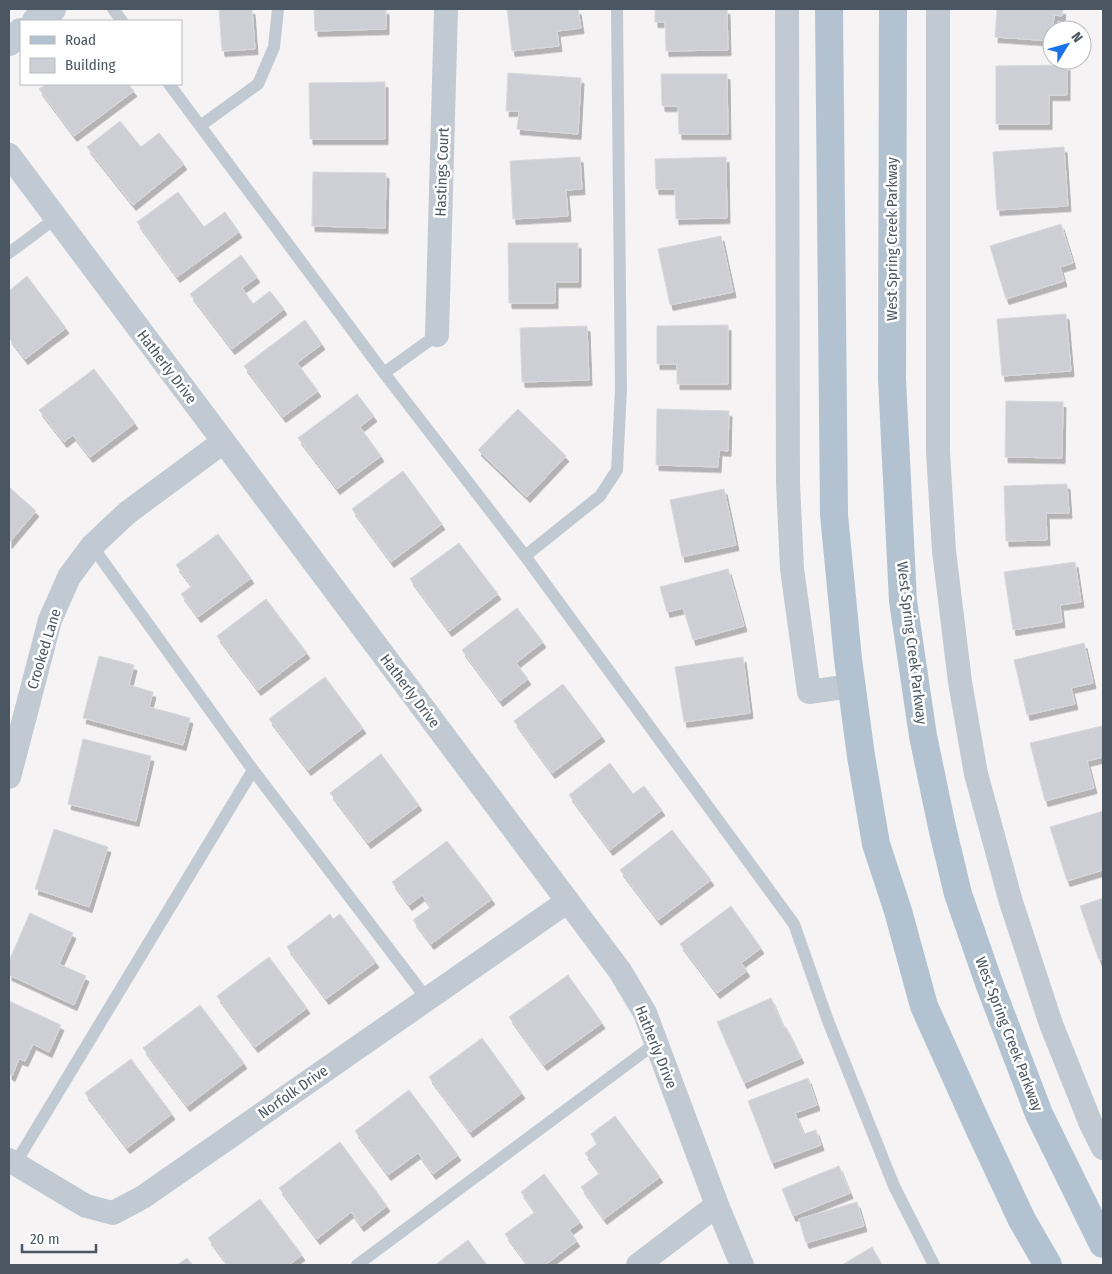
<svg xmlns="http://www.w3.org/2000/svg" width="1112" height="1274" font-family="'Fira Sans Condensed',sans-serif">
<defs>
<filter id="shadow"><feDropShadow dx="3" dy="5.5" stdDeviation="0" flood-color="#0004"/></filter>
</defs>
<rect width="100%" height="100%" fill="#f5f3f3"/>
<path fill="#cdcfd5" stroke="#d7d9de" filter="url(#shadow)" d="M219,9H252L255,49L222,51Z
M314,9H386V29L315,31Z
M507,9H578L581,28L557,31L559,46L512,51Z
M655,9H727L728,50L666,51L665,22H655Z
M997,9H1063L1062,16L1054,15L1052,41L995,37Z
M1067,65V95H1049V124H996V66Z
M508,73L581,78L578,134L517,129L519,111H506Z
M661,74H727L728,134H679L678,106H662Z
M385,82V139H310L309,83Z
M47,84H128L134,91L74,136L39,89Z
M120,121L141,147L159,133L184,164L133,205L87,147Z
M1064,147L1068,206L997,210L993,152Z
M580,157L582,189L566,190L568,216L513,219L510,161Z
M726,157L727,218L676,219L675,189H656L655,159Z
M313,172L386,173L385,228L312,226Z
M178,192L204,227L225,212L239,232L177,277L137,222Z
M1061,224L1073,263L1060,267L1064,281L1006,299L990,246Z
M721,236L733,292L670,305L658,249Z
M508,243H578V282H555V303H509Z
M241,255L257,277L242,288L253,304L270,291L284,309L232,349L190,294Z
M27,276L66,328L25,359L9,338V291Z
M1066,314L1071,371L1002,376L997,319Z
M305,320L322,344L297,363L318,391L283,417L244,366Z
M728,325V384H677V364H657V326Z
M587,326L589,380L522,382L520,328Z
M94,369L135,423L90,457L73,435L64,442L39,410Z
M357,394L374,416L360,427L381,456L337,489L298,438Z
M1006,401L1063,402L1062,458L1005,457Z
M518,409L566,456L527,497L478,450Z
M657,409L729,411L728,451L719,450L718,467L656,465Z
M403,471L442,524L391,562L352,509Z
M1067,484L1069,513H1046L1047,540L1006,541L1004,486Z
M9,487L36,511L9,543Z
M724,489L736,545L682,557L670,500Z
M218,534L251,578L198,617L181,594L192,586L176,565Z
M459,543L498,594L449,631L410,579Z
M1075,562L1081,602L1060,605L1062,622L1013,630L1004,572Z
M728,569L744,626L693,640L683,608L667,612L660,587Z
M266,599L307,653L258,690L217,636Z
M517,608L543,642L516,663L528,679L500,701L462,650Z
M1084,643L1093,683L1071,688L1075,704L1027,715L1014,660Z
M99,656L134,665L129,685L153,692L149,707L190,718L183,745L83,718Z
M743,657L750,713L684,722L675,667Z
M325,677L363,728L308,770L269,719Z
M563,684L602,736L552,773L514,721Z
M1102,726L1103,731V757L1087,761L1094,788L1045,801L1030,743Z
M83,739L151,756L136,821L68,804Z
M381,754L419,805L368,843L330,793Z
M610,763L633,794L644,786L662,810L610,850L569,795Z
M1103,811V870L1067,881L1050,827Z
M54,829L108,847L89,907L35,889Z
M672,830L711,880L658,920L620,870Z
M447,841L492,899L431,944L413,920L431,907L422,895L409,905L392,882Z
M1103,898V959L1099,960L1080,906Z
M731,906L761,948L741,963L747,971L717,993L680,944Z
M30,913L73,933L59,964L86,976L74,1005L9,975V961Z
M330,914L333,919L340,914L376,962L326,999L287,947Z
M269,957L307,1008L255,1047L217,996Z
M568,975L602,1023L544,1065L509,1017Z
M771,998L784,1028L786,1027L801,1058L744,1083L717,1022Z
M9,1001L61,1025L49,1052L33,1044L25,1061L19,1059L12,1076L9,1074Z
M200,1005L244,1063L187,1106L143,1048Z
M482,1038L522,1093L470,1132L429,1077Z
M131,1059L172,1114L127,1148L85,1093Z
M808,1078L817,1105L795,1113L804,1134L816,1130L821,1145L772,1163L748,1101Z
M409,1090L458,1155L433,1174L418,1153L388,1175L355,1131Z
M615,1116L660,1177L604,1219L581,1187L600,1173L585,1153L597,1144L591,1134Z
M340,1142L387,1206L361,1226L351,1212L317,1239L279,1188Z
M839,1166L850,1193L793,1216L782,1189Z
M544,1174L580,1222L569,1230L577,1241L545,1265H528L505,1234L535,1212L521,1192Z
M260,1199L302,1255L289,1265H228L208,1238Z
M857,1202L864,1226L806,1243L799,1219Z
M468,1240L487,1265H435Z
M872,1247L882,1265H842Z
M187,1258L193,1265H177Z"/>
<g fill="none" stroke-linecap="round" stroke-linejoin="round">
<path stroke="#c1cad2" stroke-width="12" d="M113,9L122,21
M169,84L384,373L525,556L794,924L828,1021L894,1186L934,1265
M200,126L258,84L274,47L278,9
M9,253L56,218
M384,373L437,335
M92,546L253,770L427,999
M525,556L600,496L617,470L621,389L617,9
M15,1164L253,770
M357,1265L656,1043"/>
<path stroke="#c1cad2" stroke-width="24" d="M787,9L788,483L792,569L809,692L851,686
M938,9V452L944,551L960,682L976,774L1011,902L1051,1024L1091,1124L1103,1148
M9,155L620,971L645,1013L717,1205L742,1265
M437,335L446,9
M9,777L50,620L69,577L92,546L127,513L223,442
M9,1160L86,1206L113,1213L143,1197L568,901
M638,1265L717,1205"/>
<path stroke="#c1cbd6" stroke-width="28" d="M36,21L52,9
M9,42L21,32"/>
<path stroke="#b3c2d1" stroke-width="28" d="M829,9L834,515L848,659L861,756L876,844L898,911L924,1006L978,1126L1022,1220L1048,1265
M893,9L892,379L903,601L923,736L942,827L958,894L989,983L1039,1114L1103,1244"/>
</g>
<g text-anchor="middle" stroke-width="5" stroke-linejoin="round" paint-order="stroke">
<g font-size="15" fill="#4a5661" stroke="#fff">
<text transform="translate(442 172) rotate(-88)" y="5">Hastings Court</text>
<text transform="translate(892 239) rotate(-90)" y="5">West Spring Creek Parkway</text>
<text transform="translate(167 367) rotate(53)" y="5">Hatherly Drive</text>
<text transform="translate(912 643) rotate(83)" y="5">West Spring Creek Parkway</text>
<text transform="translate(44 649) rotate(-73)" y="5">Crooked Lane</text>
<text transform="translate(410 691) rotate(53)" y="5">Hatherly Drive</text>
<text transform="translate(1009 1034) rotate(69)" y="5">West Spring Creek Parkway</text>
<text transform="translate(656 1047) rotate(68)" y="5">Hatherly Drive</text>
<text transform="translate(293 1092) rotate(-35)" y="5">Norfolk Drive</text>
</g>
</g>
<rect width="1112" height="1274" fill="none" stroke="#4a5661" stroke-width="20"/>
<rect x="20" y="20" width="162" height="65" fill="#ffffff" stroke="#b7bbc0"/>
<rect x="30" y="36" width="25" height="8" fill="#b3c2d1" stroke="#b7bbc0"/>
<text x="65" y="45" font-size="15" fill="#4a5661">Road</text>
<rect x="30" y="58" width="25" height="15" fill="#cdcfd5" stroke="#b7bbc0"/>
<text x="65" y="70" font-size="15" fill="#4a5661">Building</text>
<g transform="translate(1067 45) rotate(53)"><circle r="24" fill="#ffffff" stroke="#b7bbc0"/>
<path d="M0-4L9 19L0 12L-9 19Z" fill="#1a73e8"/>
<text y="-8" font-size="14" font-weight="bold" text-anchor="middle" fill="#4a5661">N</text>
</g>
<path d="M22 1244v8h74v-8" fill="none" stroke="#4a5661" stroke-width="2.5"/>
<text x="30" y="1244" font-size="15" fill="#4a5661" stroke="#ffffff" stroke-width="4" paint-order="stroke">20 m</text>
</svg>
